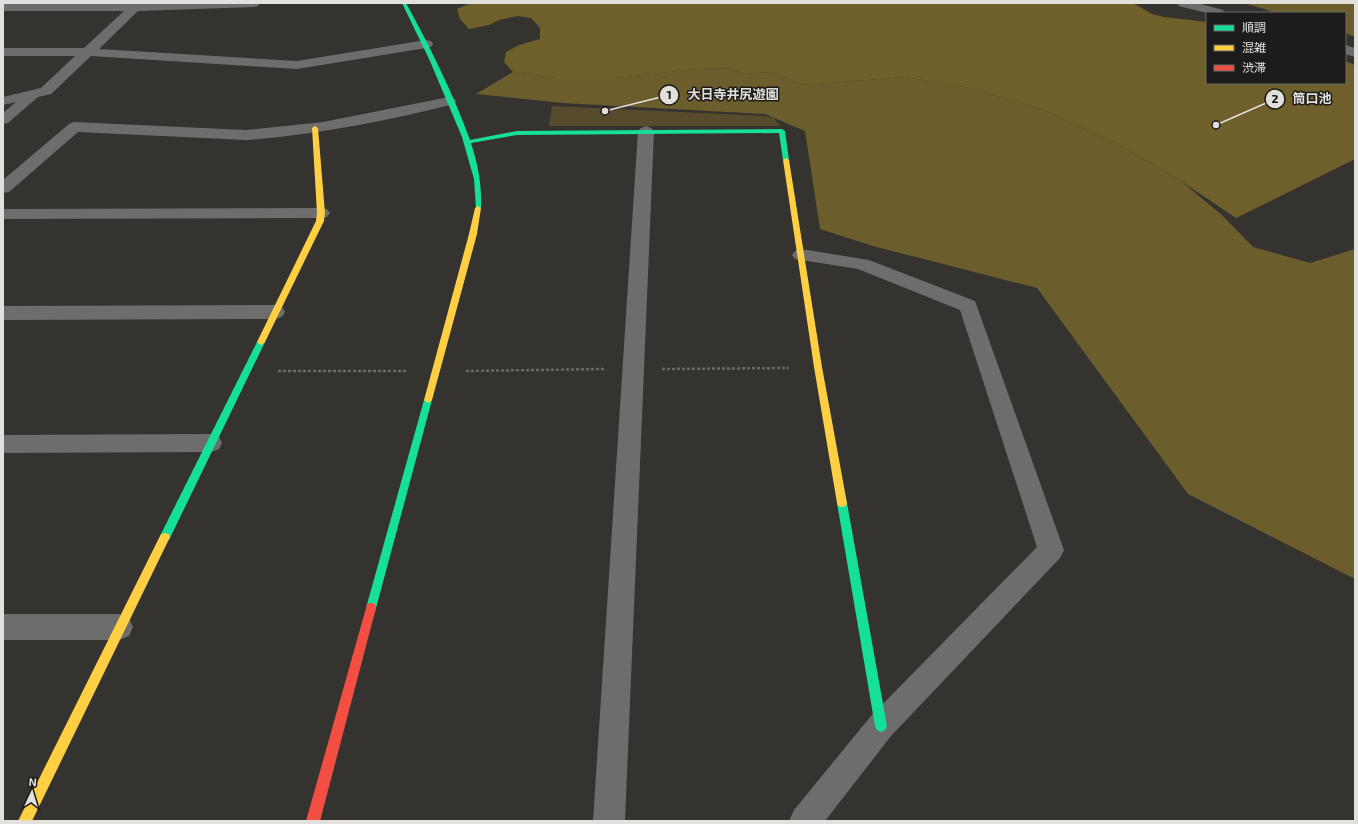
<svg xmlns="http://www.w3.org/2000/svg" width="1358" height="824" font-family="'Exo 2','Noto Sans JP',sans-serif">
<rect width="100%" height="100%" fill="#353330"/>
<path fill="#564c2d" d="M552,106L764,116L774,118L780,126H549Z"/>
<path fill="#6c5d2c" d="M1244,3H1355V37L1345,33V13H1277Z
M728,68L744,74L771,72L803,85L905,77L970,88L1039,108L1116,143L1181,181L1223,216L1253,247L1310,263L1355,249V579L1188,494L1037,288L873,246L820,229L805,131L765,114L562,103L476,94L513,72L555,78H616L696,69Z"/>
<path fill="#6f602b" d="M471,3H1133L1152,14L1164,17L1207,22V83H1345V61L1355,65V159L1236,218L1181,181L1116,143L1039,108L970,88L905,77L803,85L771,72L744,74L728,68L696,69L616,78H555L513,72L504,62L506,52L519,45L540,39V28L531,18L518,16L499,20L489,25L469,29L460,19L457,9Z"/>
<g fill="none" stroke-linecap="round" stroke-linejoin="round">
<path stroke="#6a6967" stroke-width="2.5" stroke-dasharray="3 2" stroke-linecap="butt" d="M662,369L789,368
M278,371H407
M466,371L605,369"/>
<path fill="#6d6d6c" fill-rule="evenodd" d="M3,3H260L258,6L254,7L138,11L99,49L297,61L426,40L431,41L433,44L431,47L426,48L297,69L91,56L51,94L38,97L8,123L3,124V113L16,102L3,105V97L41,88L75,56H3V48H84L124,11H3Z
M1177,3H1197L1223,10L1225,13H1207L1179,6Z
M1345,45L1355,48V57L1345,54Z
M449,97L454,98L456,101L454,104C386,121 316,135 246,140L78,132L9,192L3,193V180L69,124L74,122L246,130L323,122Z
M646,126L651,128L654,131L625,821H593L638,131L641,128Z
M321,208L327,209L330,213L327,217L321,218L3,219V209Z
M801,249L869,260L975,301L1064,550L1060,558L891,736L825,821H789L794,810L871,716L1037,547L960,310L858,269L795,259L792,255L795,251Z
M275,305L282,307L285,312L282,317L275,319L3,320V306Z
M211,434L219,437L222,443L219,449L211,452L3,453V435Z
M3,614H119L129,618L133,627L129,636L119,640H3Z"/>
<path fill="#16e098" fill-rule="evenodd" d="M402,3H406C430,47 453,93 470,140L517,131L782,129L785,131L789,160L786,162L783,160L779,133L517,135L471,143C478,165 482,185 481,208L478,210L476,209L474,179L462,137L430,61Z
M261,339L265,342L169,540L165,541L161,540L160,537L161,534L257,342Z
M428,397L432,400L376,608L375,612L371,613L367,612L366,608L424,400Z
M842,499L846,500L847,503L887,726L885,730L881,732L877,730L875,726L837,503L838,500Z"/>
<path fill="#ffcf43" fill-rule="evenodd" d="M315,126L318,128L325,213L324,221L265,342L261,345L257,342L316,221L317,213L312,128Z
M786,158L789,160L822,367L847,503L846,506L842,507L838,506L837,503L814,367L783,160Z
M478,206L481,208L477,234L432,400L428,403L424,400L469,234L475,208Z
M165,533L169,534L170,537L32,821H18L161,534Z"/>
<path fill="#f24e42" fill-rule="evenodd" d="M371,603L375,604L376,608L320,821H306L366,608L367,604Z"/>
</g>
<path fill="none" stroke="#e1e0dd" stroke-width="1.5" d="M605 111L669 95M1216 125L1275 99"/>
<g fill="#e1e0dd" stroke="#1d1c1a" stroke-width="1.5">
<circle cx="605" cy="111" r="4"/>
<circle cx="1216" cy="125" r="4"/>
<circle cx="669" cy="95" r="10"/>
<circle cx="1275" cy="99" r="10"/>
</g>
<g font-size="12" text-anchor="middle" font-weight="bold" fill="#111">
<text x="669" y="99">1</text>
<text x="1275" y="103">2</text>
</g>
<g font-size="13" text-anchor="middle" font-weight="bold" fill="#e1e0dd" stroke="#1d1c1a" stroke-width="3" stroke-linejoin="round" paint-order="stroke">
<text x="733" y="99">大日寺井尻遊園</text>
<text x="1312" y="103">筒口池</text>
</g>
<rect width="1358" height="824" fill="none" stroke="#e1e0dd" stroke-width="8"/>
<rect x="1206" y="12" width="140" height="72" fill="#1d1c1a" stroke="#6b6a68"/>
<rect x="1214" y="25" width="20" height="6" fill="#16e098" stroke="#6b6a68"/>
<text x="1242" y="32" font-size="12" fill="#e1e0dd">順調</text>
<rect x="1214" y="45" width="20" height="6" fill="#ffcf43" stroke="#6b6a68"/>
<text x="1242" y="52" font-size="12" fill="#e1e0dd">混雑</text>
<rect x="1214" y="65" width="20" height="6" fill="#f24e42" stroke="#6b6a68"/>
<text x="1242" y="72" font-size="12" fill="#e1e0dd">渋滞</text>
<g transform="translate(32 792) rotate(4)" stroke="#1d1c1a" stroke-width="3" paint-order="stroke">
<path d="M0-3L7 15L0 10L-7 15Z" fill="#e1e0dd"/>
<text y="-6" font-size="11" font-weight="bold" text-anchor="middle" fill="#e1e0dd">N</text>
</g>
</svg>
